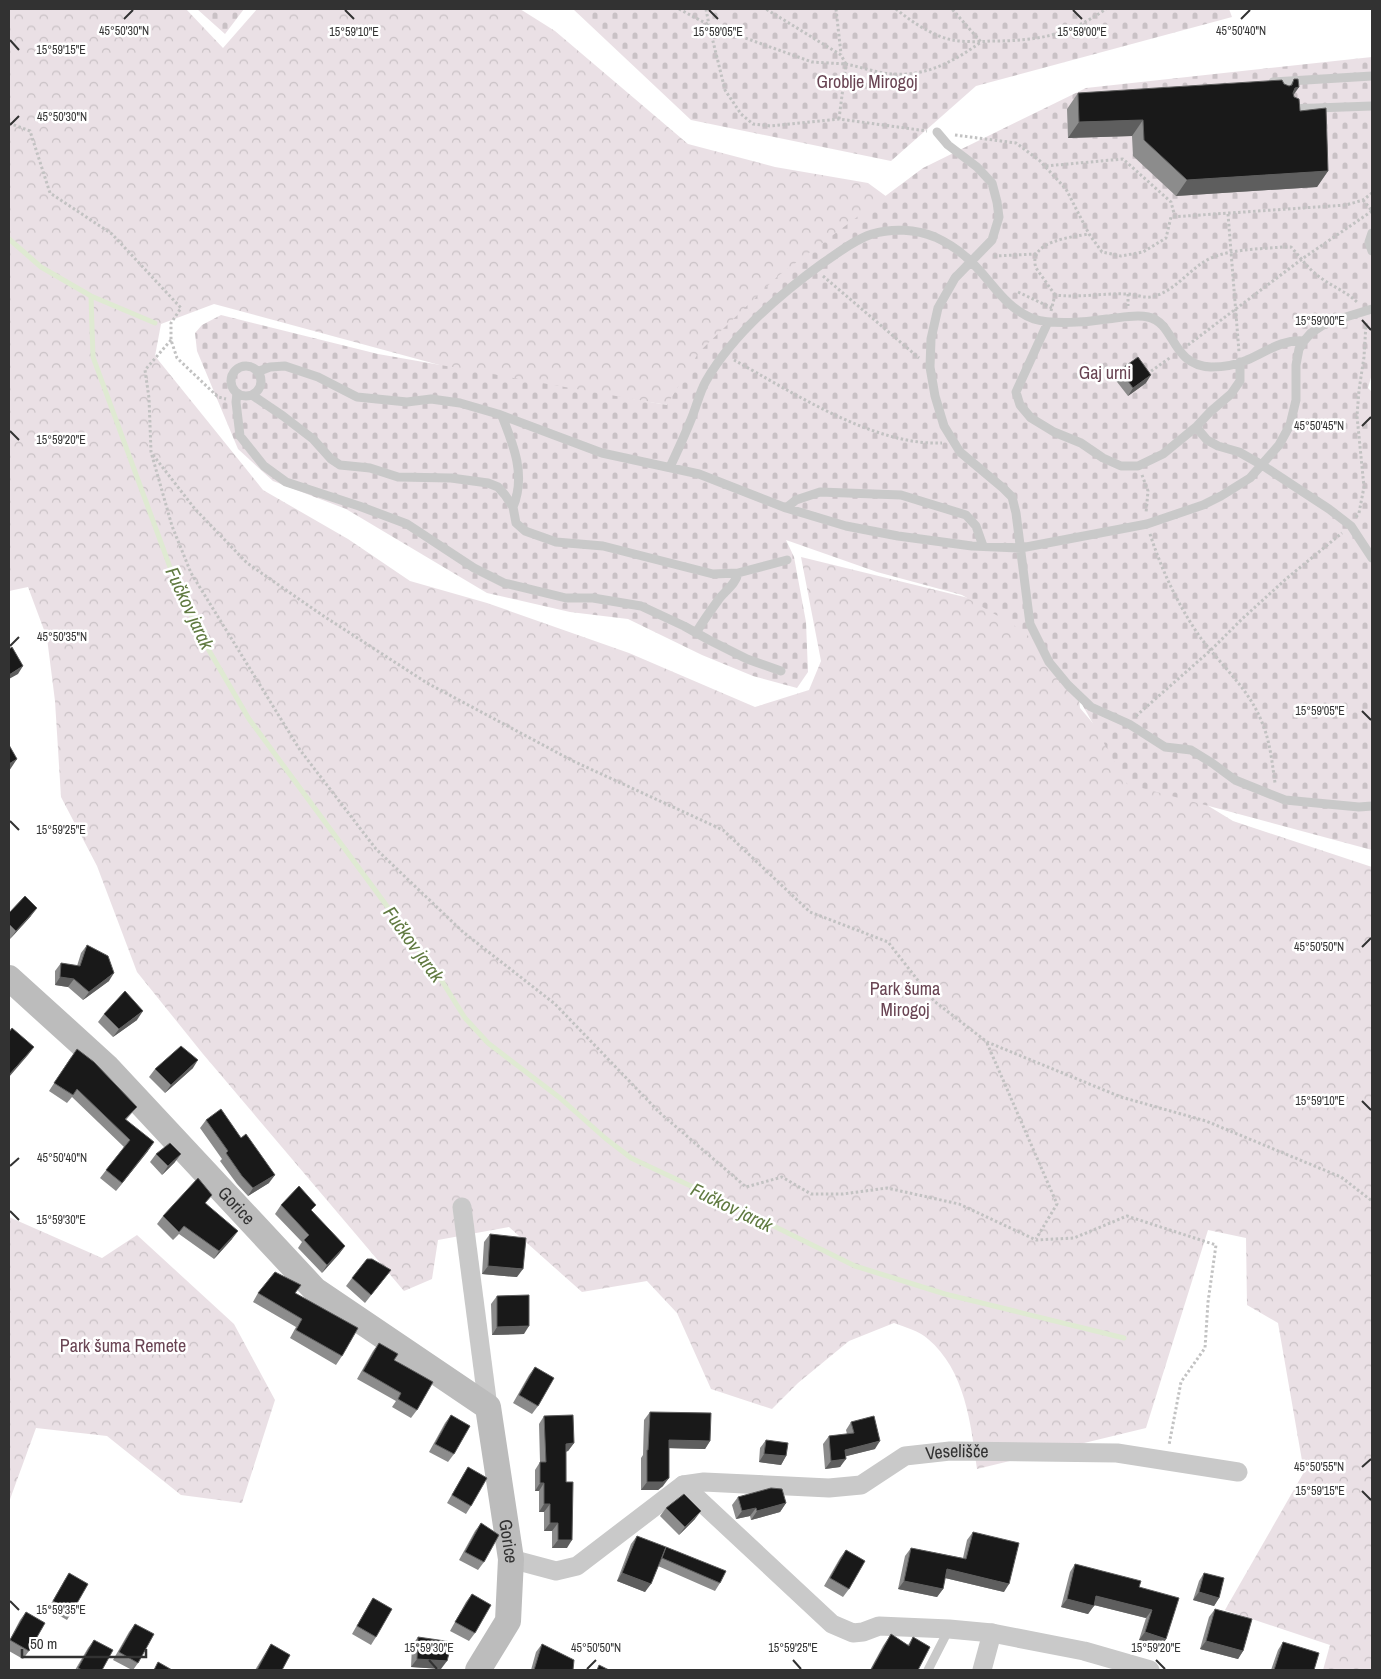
<svg xmlns="http://www.w3.org/2000/svg" width="1381" height="1679" font-family="'Archivo Narrow',sans-serif">
<defs>
<pattern id="forest-crowns" width="20" height="18" patternUnits="userSpaceOnUse" patternTransform="scale(1.25)"><rect width="20" height="18" fill="#eae0e5"/><path d="M2 6a3 3 0 1 1 6 0M12 15a3 3 0 1 1 6 0" fill="none" stroke="#c9c1c5"/></pattern>
<pattern id="cemetery-stones" width="16" height="16" patternUnits="userSpaceOnUse" patternTransform="scale(1.25)"><rect width="16" height="16" fill="#eae0e5"/><path d="M2 7V4a2 2 0 0 1 4 0v3zM10 15v-3a2 2 0 0 1 4 0v3z" fill="#c9c1c5"/></pattern>
</defs>
<rect width="100%" height="100%" fill="#fff"/>
<path fill="url(#forest-crowns)" d="M9,9H186L223,48L257,9H520L555,31L688,144L775,167L868,183L913,216L668,405L480,376L214,304L161,324L155,356L263,490L348,539L410,581L487,603L629,653L755,707L809,690L821,661L801,557L993,604L1075,665L1080,708L1115,749L1233,821L1372,867V1670H1323L1330,1645L1225,1610L1304,1472L1278,1323L1247,1305L1246,1238L1208,1230L1146,1428L977,1469C971,1424 965,1370 928,1339C920,1331 904,1327 894,1323L849,1341L798,1383L772,1409L711,1389L677,1313L647,1281L582,1292L509,1227L438,1240L432,1279L404,1291L203,1054L137,972L97,866L61,797L55,701L47,638L28,587L9,591Z
M9,1217L102,1258L137,1235L234,1324L275,1400L242,1503L181,1495L107,1436L36,1428L9,1502Z"/>
<path fill="url(#cemetery-stones)" d="M197,9H244L225,34Z
M573,9H1229L1232,17L976,86L891,161L691,120Z
M1372,57V374L1368,388L1372,392V850L1127,784L1061,667L1022,630L962,595L877,572L786,540L794,557L806,622L808,672L797,688L753,676L702,655L628,619L570,612L487,593L346,509L273,481L238,449L197,351L195,333L202,325L221,315L378,354L667,405L699,352L778,276L923,168L1086,88Z"/>
<g fill="none" stroke-linecap="round" stroke-linejoin="round">
<path stroke="#dfead2" stroke-width="5" d="M9,239L41,267L91,296L93,357L178,589L207,647L249,719L440,978L465,1018L488,1043L560,1098L605,1138L631,1158L725,1202L855,1266L945,1294L1124,1338
M91,296L155,323"/>
<path stroke="#c2c2c2" stroke-width="3" stroke-dasharray="2.5 2.5" stroke-linecap="butt" d="M679,9L709,25L725,90L741,114L753,124L771,126L839,119L927,131
M706,9L709,25L812,62L846,64L841,55L766,9
M836,9L841,54
M896,9C912,22 931,35 952,40C964,42 978,42 991,41C1037,41 1067,36 1106,9
M839,119L846,64C861,67 877,73 892,74C925,77 955,61 981,42L952,9
M9,123L30,131L50,193L112,234L181,308L171,323V340L177,358L218,397L226,399
M955,135L1016,143L1039,160L1066,189L1089,234L1102,252L1121,256L1143,252L1166,238L1171,217L1346,205L1363,200L1372,193
M1046,166L1123,159L1171,202L1175,217
M1363,200L1372,211
M1228,214L1239,352
M994,256L1036,254
M823,276L919,358
M1018,292L1052,308
M1128,294V306
M1055,295L1036,268C1027,241 1072,237 1089,234
M1051,311L1055,295C1079,298 1103,293 1127,294C1135,294 1143,298 1150,297C1175,293 1189,268 1211,258C1232,249 1260,249 1283,247H1291C1301,258 1309,270 1321,278C1333,287 1347,292 1357,302
M171,340L145,370L149,398L151,452L172,526L191,573L300,750L376,849L463,932L555,1004L660,1113L746,1187L782,1177L811,1194H843L887,1188L959,1204L1036,1240L1074,1238L1127,1216L1216,1245L1208,1302L1205,1348L1181,1382L1169,1445
M1188,345L1302,259L1372,211
M734,360C792,392 874,446 942,443
M1147,374L1171,357
M153,455L195,509L247,563L322,615L427,683L573,761L723,830L810,912L888,942L934,1001L987,1042L1121,1097L1206,1121L1341,1177L1372,1201
M1142,475L1148,491L1146,513
M1356,517L1359,513L1364,487L1357,416L1359,390L1364,357L1366,323
M1150,534C1162,571 1178,605 1200,637C1220,664 1248,688 1261,720C1270,740 1272,762 1275,783
M1136,716L1211,650L1242,619L1286,579L1342,533
M987,1043L1057,1204L1036,1239"/>
<path stroke="#c9c9c9" stroke-width="9" d="M1273,82L1372,76
M1288,109L1372,106
M937,132L948,145L977,167L992,183L997,202L999,217L992,240L955,278L938,308L931,339L930,367L935,396L944,426L960,452L1003,488L1012,497L1016,513L1030,624L1049,662L1068,685L1091,707L1129,724L1165,747L1191,750L1212,763L1235,780L1285,800L1359,807L1372,806
M1372,233L1369,242L1372,251
M1048,322L1016,392L1020,405L1031,418L1054,432L1081,443L1103,458L1121,466H1138L1163,454L1196,427L1210,412L1231,394L1240,381V362
M231 381a15 15 0 1 1 30 0a15 15 0 1 1-30 0Z
M257,372L270,367L285,366L318,377L357,397L407,402L431,399L460,403L498,414L602,453L699,474L786,508L846,526L898,536L972,546L1021,548L1147,524L1203,505L1221,496L1250,478L1279,445L1290,425L1296,400V365L1299,349L1304,341L1311,333L1326,323L1372,309
M237,394L236,402L240,436L264,466L286,482L359,506L407,524L474,568L504,583L566,598H593L641,606L684,626L709,640L747,659L781,671
M252,395L283,416L313,439L331,459L340,465L370,468L398,477L451,478L488,483L498,487L505,495L513,507L516,523L525,531L556,542L603,546L713,574L738,573L787,560
M502,416C514,446 526,476 513,507
M1196,427L1207,440L1218,446L1239,452L1262,465L1329,509L1351,526L1372,558
M670,467C677,452 684,437 690,422C696,409 699,393 706,381C733,334 780,294 823,263C838,253 854,240 872,234C892,228 916,229 935,237C946,242 957,249 966,257C991,278 1002,307 1034,319C1052,325 1089,322 1107,319C1120,318 1135,314 1148,317C1176,323 1170,365 1211,367C1223,367 1236,365 1247,360C1266,352 1282,339 1304,341
M786,508L796,500L820,492L901,495L966,515L976,526L983,546
M696,633C703,621 711,610 719,599C726,590 736,584 738,573
M928,1670L949,1629"/>
<g stroke="#c9c9c9" stroke-width="19">
<path d="M462,1207L488,1407"/>
<path d="M683,1485L832,1624L853,1633L863,1632L879,1626L949,1629L992,1633L1084,1651L1150,1670"/>
<path id="s1" d="M511,1559L556,1571L577,1566L683,1485L704,1482L829,1488L861,1485L905,1456L950,1451L1117,1453L1238,1472"/>
<path d="M982,1670L992,1633"/>
</g>
<path stroke="#bcbcbc" stroke-width="26" id="s2" d="M9,978L107,1067L315,1290L488,1407L511,1559L508,1621L478,1670"/>
</g>
<path fill="#8c8c8c" d="M1294,79L1299,87L1293,94L1300,111L1328,171L1317,187L1176,196L1133,156L1132,136L1068,138L1067,109L1078,93L1284,84L1289,86H1290Z
M1120,370L1146,383L1128,396L1114,378Z
M9,913L31,916L10,939L9,937Z
M87,945L109,981L83,1000L68,987L55,985V971L61,963L77,966L81,953Z
M104,1014L137,1020L113,1037L98,1022Z
M71,1057L137,1107L126,1120L148,1151L116,1191L100,1178L124,1147L72,1097L67,1103L49,1091Z
M193,1068L165,1093L149,1077L155,1069Z
M206,1120L269,1183L248,1196L237,1184L220,1161L222,1159L200,1128Z
M156,1154L175,1162L162,1175L150,1162Z
M206,1203L232,1239L214,1259L179,1234L173,1240L157,1224L163,1216Z
M281,1205L312,1211L345,1246L339,1254L322,1273L298,1248L302,1242L275,1214Z
M490,1234L517,1277L482,1274L484,1242Z
M391,1270L365,1303L346,1286L352,1278Z
M258,1293H295L342,1356L336,1365L290,1338L296,1327L253,1302Z
M497,1296L524,1334L492,1335L491,1304Z
M379,1343L417,1410L411,1418L392,1407L396,1401L357,1379L373,1351Z
M535,1367L538,1406L532,1414L513,1403L529,1375Z
M650,1412L710,1441L705,1449L669,1448L663,1486L658,1490H641V1458L643,1455L644,1420Z
M451,1415L454,1454L448,1462L429,1452L445,1423Z
M544,1416L574,1443L568,1451L566,1452L567,1548H552V1531H544V1512H539V1491H535V1470L540,1462L539,1424Z
M851,1422L875,1449L846,1456L840,1467L825,1469L823,1444L829,1436L847,1434L846,1430Z
M766,1440L786,1456L781,1465L759,1462L760,1448Z
M468,1467L471,1506L466,1514L447,1503L463,1475Z
M738,1497L786,1503L780,1512L751,1520L750,1516L736,1519L732,1505Z
M666,1508L695,1519L679,1535L660,1516Z
M481,1523L484,1562L478,1570L459,1560L475,1531Z
M973,1532L1004,1592L945,1578L943,1589L937,1597L898,1589L905,1556L911,1548L963,1558L967,1540Z
M637,1536L720,1583L715,1591L658,1566L645,1592L617,1581L631,1544Z
M846,1550L849,1589L843,1597L824,1586L840,1558Z
M1075,1564L1139,1587L1166,1639L1161,1647L1139,1640L1146,1618L1094,1605L1088,1614L1061,1607L1070,1572Z
M69,1573L72,1612L67,1620L48,1609L64,1581Z
M1204,1573L1219,1598L1214,1606L1193,1600L1199,1581Z
M472,1594L475,1633L469,1641L450,1631L466,1602Z
M373,1598L376,1637L371,1645L352,1634L368,1606Z
M1215,1609L1243,1651L1238,1659L1200,1649L1209,1617Z
M26,1612L29,1651L23,1659L9,1651V1641L20,1620Z
M135,1624L138,1663L133,1670H132L113,1660L129,1632Z
M891,1634L908,1645L913,1637L918,1670H870L883,1646Z
M418,1637L441,1669L411,1667L412,1645Z
M94,1640L102,1670H75L88,1648Z
M1283,1642L1314,1670H1271L1278,1650Z
M271,1644L282,1670H255L266,1652Z
M542,1644L573,1670H531L536,1652Z"/>
<path fill="#5e5e5e" d="M1299,87L1288,103L1295,88Z
M1143,120L1132,136L1068,138L1079,122Z
M1328,171L1317,187L1176,196L1187,180Z
M1151,375L1146,383L1128,396L1133,388Z
M23,666L18,674L9,679V675Z
M17,759L9,771V764Z
M37,908L31,916L10,939L16,931Z
M114,973L109,981L83,1000L89,992Z
M60,977L74,979L68,987L55,985Z
M143,1011L137,1020L113,1037L119,1029Z
M34,1047L28,1055L9,1077V1075Z
M198,1060L193,1068L165,1093L171,1085Z
M154,1142L148,1151L116,1191L122,1183Z
M181,1154L175,1162L162,1175L168,1166Z
M275,1175L269,1183L248,1196L253,1188Z
M238,1231L232,1239L214,1259L219,1251Z
M345,1246L339,1254L322,1273L327,1265Z
M488,1266L523,1269L517,1277L482,1274Z
M529,1326L524,1334L492,1335L497,1327Z
M669,1440L710,1441L705,1449L663,1448Z
M880,1441L875,1449L839,1458L845,1450Z
M574,1443L568,1451L561,1452L566,1444Z
M764,1454L786,1456L781,1465L759,1462Z
M846,1459L840,1467L825,1469L831,1461Z
M669,1478L663,1486L658,1490H641L647,1482Z
M540,1483H544L539,1491H535Z
M786,1503L780,1512L751,1520L757,1511Z
M544,1504H550L544,1512H539Z
M756,1508L750,1516L736,1519L742,1511Z
M701,1511L695,1519L679,1535L685,1527Z
M550,1523H558L552,1531H544Z
M558,1540H572L567,1548H552Z
M947,1569L1009,1584L1004,1592L941,1577Z
M622,1573L651,1584L645,1592L617,1581Z
M904,1581L943,1589L937,1597L898,1589Z
M1199,1592L1219,1598L1214,1606L1193,1600Z
M1096,1596L1152,1610L1146,1618L1090,1604Z
M1067,1599L1094,1606L1088,1614L1061,1607Z
M1145,1632L1166,1639L1161,1647L1139,1640Z
M1206,1641L1243,1651L1238,1659L1200,1649Z
M417,1659L447,1661L441,1669L411,1667Z"/>
<path fill="#191919" stroke="#5e5e5e" d="M1294,79H1298L1299,87L1295,88L1293,93L1294,97L1299,99L1300,111L1326,108L1328,171L1187,180L1144,140L1143,120L1079,122L1078,93L1282,80L1284,84L1289,86L1292,85Z
M1138,357L1151,375L1133,388L1120,370Z
M12,647L23,666L9,675V649Z
M9,745L17,759L9,764Z
M25,896L37,908L16,931L9,924V913Z
M87,945L108,956L114,973L89,992L74,979L60,977L61,963L80,966Z
M125,991L143,1011L119,1029L104,1014Z
M12,1028L34,1047L9,1075V1032Z
M181,1046L198,1060L171,1085L155,1069Z
M77,1049L94,1062L137,1107L125,1119L154,1142L122,1183L106,1170L130,1140L77,1089L73,1095L54,1083Z
M221,1109L241,1138L246,1134L275,1175L253,1188L242,1176L226,1153L228,1151L206,1120Z
M170,1143L181,1154L168,1166L156,1154Z
M198,1178L212,1195L205,1203L238,1231L219,1251L184,1226L179,1232L163,1216Z
M299,1186L316,1205L311,1210L345,1246L327,1265L304,1240L309,1235L281,1205Z
M490,1234L526,1238L523,1269L488,1266Z
M367,1259H372L391,1270L371,1295L352,1278Z
M275,1272L301,1285L295,1293L358,1328L342,1356L296,1330L302,1319L258,1293Z
M529,1295V1326L497,1327V1296Z
M379,1343L398,1354L394,1360L433,1382L417,1410L398,1399L401,1393L363,1371Z
M535,1367L554,1378L538,1406L519,1395Z
M650,1412L711,1413L710,1441L669,1440V1478L663,1482H647V1450H648Z
M451,1415L470,1426L454,1454L435,1444Z
M573,1415L574,1443L566,1444V1482H573L572,1540H558V1523H550V1504H544V1483H540V1462H546L544,1416Z
M874,1416L880,1441L845,1450L846,1459L831,1461L829,1436L854,1433L851,1422Z
M766,1440L788,1443L786,1456L764,1454Z
M468,1467L487,1478L471,1506L452,1495Z
M771,1488L782,1489L786,1503L757,1511L756,1508L742,1511L738,1497Z
M684,1494L701,1511L685,1527L666,1508Z
M481,1523L499,1535L484,1562L465,1552Z
M973,1532L1019,1543L1009,1584L947,1569L943,1589L904,1581L911,1548L966,1559Z
M637,1536L666,1547L651,1584L622,1573Z
M666,1547L726,1571L720,1583L662,1558Z
M846,1550L865,1561L849,1589L830,1578Z
M1075,1564L1141,1581L1139,1587L1179,1598L1166,1639L1145,1632L1152,1610L1096,1596L1094,1606L1067,1599Z
M69,1573L88,1584L72,1612L53,1601Z
M1204,1573L1224,1578L1219,1598L1199,1592Z
M472,1594L491,1605L475,1633L455,1622Z
M373,1598L392,1609L376,1637L357,1626Z
M1215,1609L1252,1619L1243,1651L1206,1641Z
M26,1612L45,1623L29,1651L10,1640Z
M135,1624L154,1634L138,1663L119,1652Z
M891,1634L909,1646L913,1637L930,1647L918,1670H871Z
M418,1637L452,1642L447,1661L417,1659Z
M94,1640L113,1650L102,1670H82L78,1668Z
M1283,1642L1319,1653L1314,1670H1274Z
M271,1644L290,1655L282,1670H257Z
M542,1644L574,1660L573,1670H534Z
M158,1662L172,1670H154Z
M599,1665L609,1670H597Z"/>
<path fill="none" stroke="#323232" stroke-width="2" d="M345,10L354,19M709,10L718,19M1073,10L1082,19M124,19L133,10M1241,19L1250,10M10,40L19,50M10,125L19,116M1362,320L1371,330M1362,426L1371,417M10,431L19,440M10,646L19,637M1362,711L1371,720M10,821L19,830M1362,947L1371,938M1362,1101L1371,1110M10,1166L19,1158M10,1211L19,1220M1362,1467L1371,1459M1362,1491L1371,1500M10,1601L19,1610M429,1660L437,1669M793,1660L801,1669M1156,1660L1165,1669M587,1669L596,1660"/>
<g text-anchor="middle" stroke-width="5" stroke-linejoin="round" paint-order="stroke">
<g font-size="18" fill="#694453" stroke="#fff">
<text x="867" y="88">Groblje Mirogoj</text>
<text x="1105" y="379">Gaj urni</text>
<text x="905" y="995">Park šuma<tspan x="905" dy="21">Mirogoj</tspan></text>
<text x="123" y="1352">Park šuma Remete</text>
</g>
<g font-size="18" fill="#323232" stroke="#fff">
<text dy="6" stroke="none"><textPath href="#s2" startOffset="322">Gorice</textPath></text>
<text dy="6" stroke="none"><textPath href="#s1" startOffset="485">Veselišče</textPath></text>
<text dy="6" stroke="none"><textPath href="#s2" startOffset="782">Gorice</textPath></text>
</g>
<g font-size="19" font-style="italic" fill="#607a41" stroke="#fff">
<text transform="translate(190 608) rotate(65)" y="7">Fučkov jarak</text>
<text transform="translate(414 944) rotate(54)" y="7">Fučkov jarak</text>
<text transform="translate(732 1207) rotate(26)" y="7">Fučkov jarak</text>
</g>
</g>
<g font-size="12" text-anchor="middle" fill="#323232" stroke="#fff" stroke-width="5" stroke-linejoin="round" paint-order="stroke">
<text x="124" y="35">45°50'30"N</text>
<text x="1241" y="35">45°50'40"N</text>
<text x="354" y="36">15°59'10"E</text>
<text x="718" y="36">15°59'05"E</text>
<text x="1082" y="36">15°59'00"E</text>
<text x="61" y="54">15°59'15"E</text>
<text x="62" y="121">45°50'30"N</text>
<text x="1320" y="325">15°59'00"E</text>
<text x="1319" y="430">45°50'45"N</text>
<text x="61" y="444">15°59'20"E</text>
<text x="62" y="641">45°50'35"N</text>
<text x="1320" y="715">15°59'05"E</text>
<text x="61" y="834">15°59'25"E</text>
<text x="1319" y="951">45°50'50"N</text>
<text x="1320" y="1105">15°59'10"E</text>
<text x="62" y="1162">45°50'40"N</text>
<text x="61" y="1224">15°59'30"E</text>
<text x="1319" y="1471">45°50'55"N</text>
<text x="1320" y="1495">15°59'15"E</text>
<text x="61" y="1614">15°59'35"E</text>
<text x="429" y="1652">15°59'30"E</text>
<text x="793" y="1652">15°59'25"E</text>
<text x="1156" y="1652">15°59'20"E</text>
<text x="596" y="1652">45°50'50"N</text>
</g>
<rect width="1381" height="1679" fill="none" stroke="#323232" stroke-width="20"/>
<path d="M22 1649v8h124v-8" fill="none" stroke="#323232" stroke-width="2.5"/>
<text x="30" y="1649" font-size="15" fill="#323232" stroke="#ffffff" stroke-width="4" paint-order="stroke">50 m</text>
</svg>
